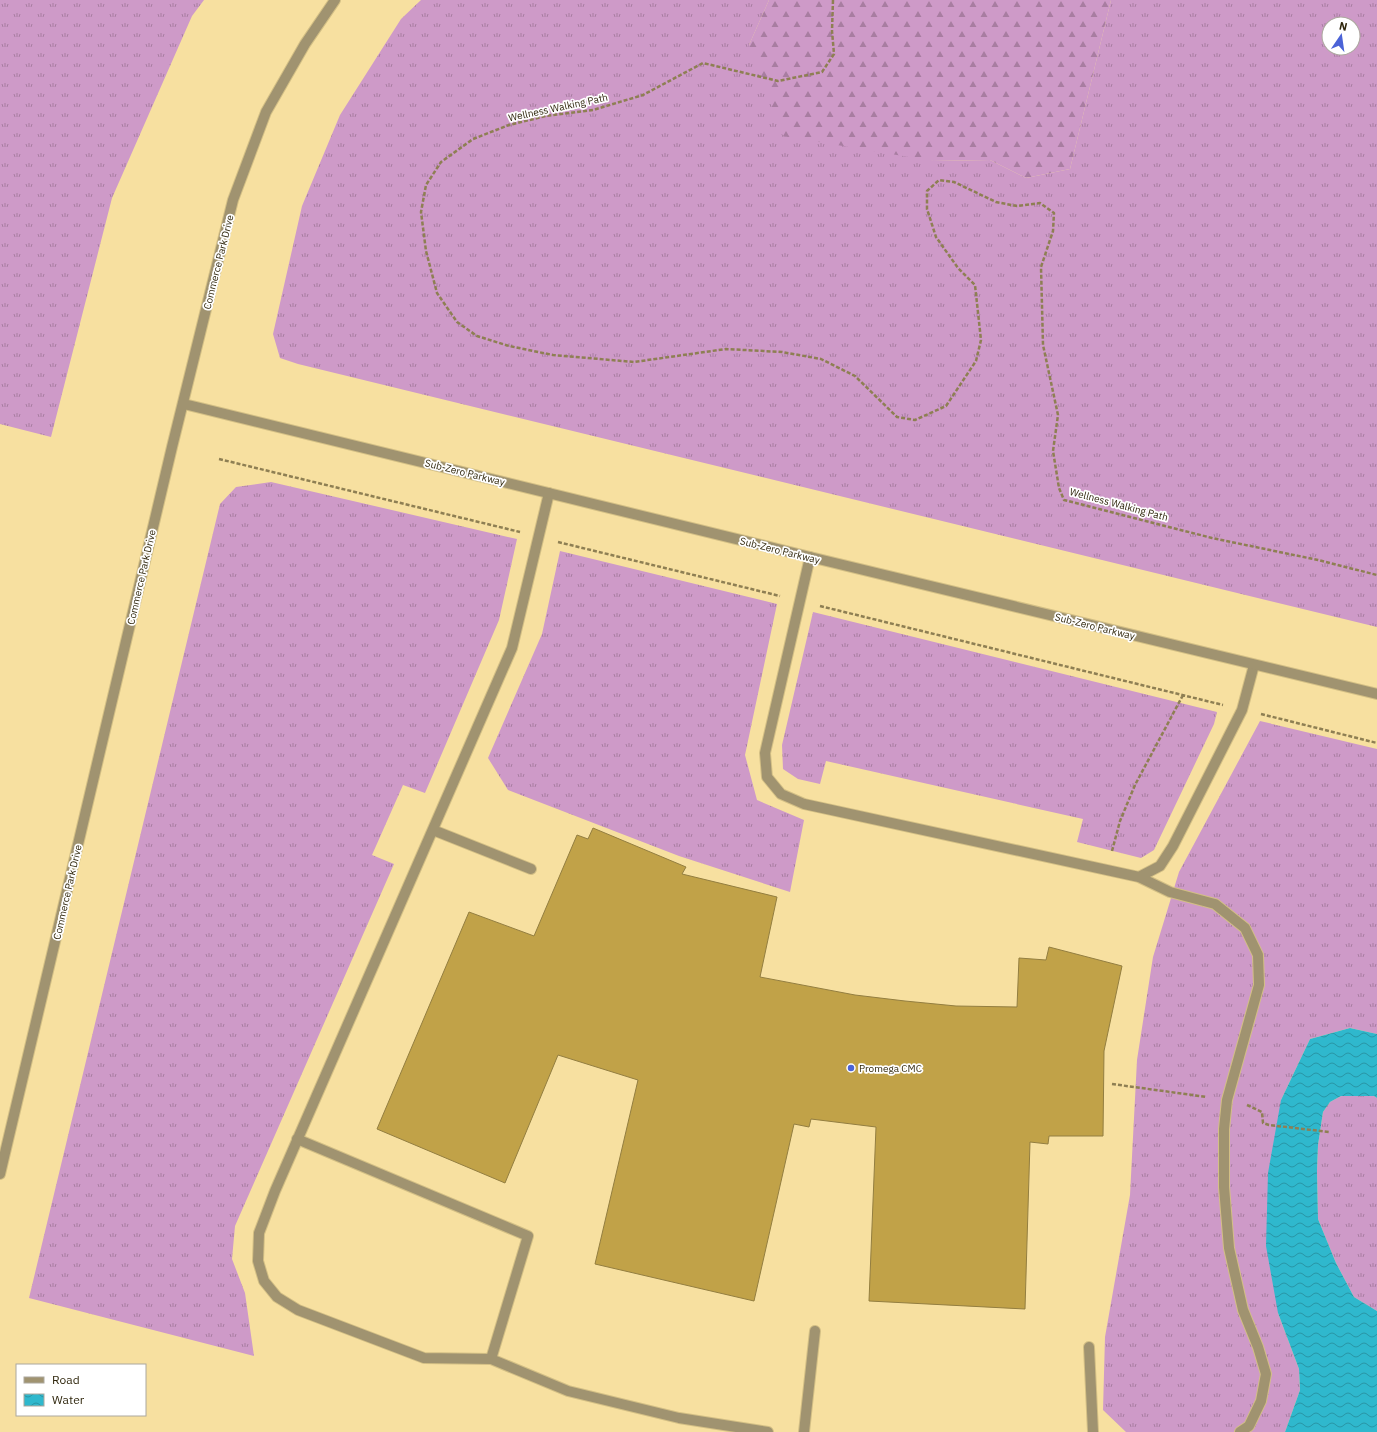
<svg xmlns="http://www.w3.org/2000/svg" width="1377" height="1432" font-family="'IBM Plex Sans',sans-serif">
<defs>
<pattern id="grass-tufts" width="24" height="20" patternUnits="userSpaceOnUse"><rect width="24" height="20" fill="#ce9ac8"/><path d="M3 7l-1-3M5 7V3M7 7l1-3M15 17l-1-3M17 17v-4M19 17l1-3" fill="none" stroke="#a87da1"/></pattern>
<pattern id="forest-firs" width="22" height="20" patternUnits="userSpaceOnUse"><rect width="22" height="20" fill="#ce9ac8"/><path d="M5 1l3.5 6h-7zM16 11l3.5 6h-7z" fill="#a87da1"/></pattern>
<pattern id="water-waves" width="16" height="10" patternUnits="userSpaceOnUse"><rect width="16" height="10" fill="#2fb8cd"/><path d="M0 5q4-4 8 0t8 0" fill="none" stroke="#2895a5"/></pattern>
</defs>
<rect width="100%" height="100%" fill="#f7e0a0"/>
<path fill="url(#grass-tufts)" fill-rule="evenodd" d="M0,0H204L192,16L112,198L51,437L0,424Z
M421,0H769L749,45L933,161L990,160L1026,178L1070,169L1111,0H1377V627L298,364L280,358L273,334L302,206L340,115L401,19ZM1329,24H1353V48H1329Z
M271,482L517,539L499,620L425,793L403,785L372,855L394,864L235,1226L232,1259L245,1293L254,1356L29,1298L220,504L236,487Z
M560,551L777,604L745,755L757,800L804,820L790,892L679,856L508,790L488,758L542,634Z
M813,612L1217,712L1214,724L1154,850L1141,858L1077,842L1083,819L826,761L820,784L798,779L783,769L782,745Z
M1260,721L1377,749V1034L1350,1028L1310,1039L1281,1100L1278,1313L1299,1369L1300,1390L1285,1432H1126L1103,1410L1105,1337L1130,1195L1137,1060L1153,957L1179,872Z
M1341,1096H1374L1377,1098V1311L1354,1297L1336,1263L1318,1219L1317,1171L1318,1145L1323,1112L1330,1102Z"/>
<path fill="url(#forest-firs)" d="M769,0H1111L1070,169L1026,178L990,160L933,161L783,136L749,45Z"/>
<path fill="url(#water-waves)" d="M1350,1028L1377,1034V1098L1374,1096H1341L1330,1102L1323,1112L1318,1145L1317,1171L1318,1219L1336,1263L1354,1297L1377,1311V1432H1285L1300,1390L1299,1369L1278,1313L1266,1246L1268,1173L1281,1100L1310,1039Z"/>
<path fill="#c1a248" stroke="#937e40" d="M593,828L686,867L682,874L777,897L760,977L855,995L905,1001L956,1006L1017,1007L1019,958L1046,960L1049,947L1122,966L1104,1051L1103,1136H1049L1048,1144L1030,1142L1025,1309L869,1301L876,1127L811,1119L809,1127L794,1124L754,1301L595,1264L638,1080L558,1055L505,1183L377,1129L469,912L534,936L577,835L588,839Z"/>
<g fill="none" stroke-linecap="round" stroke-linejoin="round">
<g stroke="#d3bf85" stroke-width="12">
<path id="service" d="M549,493L512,648L275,1191L259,1233L258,1261L264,1281L277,1297L298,1310L424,1358L491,1359L568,1391L679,1418L768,1432
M810,557L765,753L767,777L781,794L804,804L1139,877L1160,866L1173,846L1242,710L1254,665
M433,830L531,869
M1139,877L1170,892L1215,904L1245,928L1258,955L1259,985L1227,1100L1224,1129V1187L1229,1248L1243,1310L1258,1347L1266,1374L1261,1401L1249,1426L1240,1432
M297,1139L528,1236L491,1359
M1089,1347L1093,1432
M804,1432L815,1331"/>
</g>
<g stroke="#d3bf85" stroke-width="12">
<path id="minor" d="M184,404L810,557L1377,694
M0,1174L172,447L233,200L266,112L305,44L335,0"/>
</g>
<path stroke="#8e7f53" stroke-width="2.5" stroke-dasharray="4 2" stroke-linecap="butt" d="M833,0L832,31L834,54L822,72L778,81L703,63L643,95L593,110L546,116L509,125L473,139L441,162L426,185L421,212L426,251L437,293L457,322L477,336L509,346L553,355L634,362L726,349L782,352L821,359L855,376L897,417L915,420L946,406L976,361L981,340L975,285L958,268L936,237L927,209V191L939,180L954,182L996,202L1017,206L1040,203L1054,213L1053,231L1041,267L1043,345L1058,415L1053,451L1059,488L1064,500L1212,538L1318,560L1377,575
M219,459L520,532
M558,542L780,596
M820,606L1223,705
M1261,714L1377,743
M1112,851L1120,821L1135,785L1183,695
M1112,1084L1207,1097
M1247,1105L1262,1112L1263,1123L1269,1125L1329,1132"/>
<use href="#service" stroke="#a09370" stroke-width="10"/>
<use href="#minor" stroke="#a09370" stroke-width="10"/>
</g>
<circle fill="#4b63d7" stroke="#fff" stroke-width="1.5" cx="851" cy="1068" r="4"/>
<g text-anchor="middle" stroke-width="3.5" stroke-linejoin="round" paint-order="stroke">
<g font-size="10" fill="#2f260c" stroke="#fff">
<text transform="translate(558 107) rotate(-12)" y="4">Wellness Walking Path</text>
<text transform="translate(218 262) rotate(-76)" y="4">Commerce Park Drive</text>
<text transform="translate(465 472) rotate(14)" y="4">Sub-Zero Parkway</text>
<text transform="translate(1119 504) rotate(15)" y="4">Wellness Walking Path</text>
<text transform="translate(780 550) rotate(14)" y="4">Sub-Zero Parkway</text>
<text transform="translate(141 577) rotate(-77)" y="4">Commerce Park Drive</text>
<text transform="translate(1095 626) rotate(14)" y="4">Sub-Zero Parkway</text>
<text transform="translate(67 892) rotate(-77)" y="4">Commerce Park Drive</text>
</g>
<g font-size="10" fill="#2f260c" stroke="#fff" text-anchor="start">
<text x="859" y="1072">Promega CMC</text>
</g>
</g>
<rect x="16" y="1364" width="130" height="52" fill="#ffffff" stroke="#aca89e"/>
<rect x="24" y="1377" width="20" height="6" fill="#a09370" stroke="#aca89e"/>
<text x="52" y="1384" font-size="12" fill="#2f260c">Road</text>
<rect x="24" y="1394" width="20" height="12" fill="url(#water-waves)" stroke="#aca89e"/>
<text x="52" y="1404" font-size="12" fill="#2f260c">Water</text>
<g transform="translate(1341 36) rotate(13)"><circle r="19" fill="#ffffff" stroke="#aca89e"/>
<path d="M0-3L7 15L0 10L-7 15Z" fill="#4b63d7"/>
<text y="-6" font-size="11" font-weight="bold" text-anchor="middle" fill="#2f260c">N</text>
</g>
</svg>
